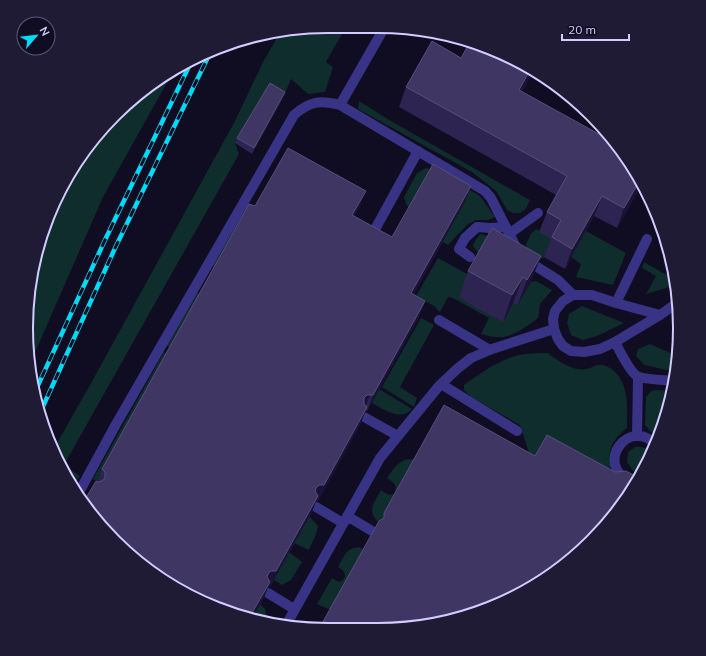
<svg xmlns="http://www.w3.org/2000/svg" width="706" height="656" font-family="Mulish,sans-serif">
<rect width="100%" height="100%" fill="#100c22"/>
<path fill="#0e2d2c" d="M328,26L346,27L326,62L333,67L325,92L308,94L291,79L284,96L268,89L235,143L239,154L64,465L80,476L72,487L53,450L90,385L235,121L263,62L281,31Z
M174,70L103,197L30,364L27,308L36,250L66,177L101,129L144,89Z
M359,101L391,121L530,200L526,209L520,213H513L507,210L496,191L472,172L358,109Z
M426,168L438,171L480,196L495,217L488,220H476L468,224L448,245L443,242L411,210L406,204L404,197L417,173Z
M242,213L246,215L217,268L212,265Z
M536,229L554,240L545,257L538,260L527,251L526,244L531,234Z
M586,231L626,253L613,285L576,277L581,264L571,257Z
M480,234L489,236L480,255L473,246L475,241Z
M438,258L469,275L503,321L513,303L517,306L531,282L536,281L552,290L540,304L538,318C529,325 515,335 504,337C496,338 488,336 481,334L489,318L453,298L448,297L440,312L434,306L416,296Z
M644,262L665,274L675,276L676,283L673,286L646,294L656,276L642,268Z
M197,293L202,295L171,349L166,345Z
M582,306L624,323L597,336L583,340L571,335L567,323L569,314Z
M421,318L434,325L400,387L417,398L414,407L382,387Z
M650,344L677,356L676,370H667L644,365L636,356L638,349Z
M164,352L168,355L98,482L93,479Z
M548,353C558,361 574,372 587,369C592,368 596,364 602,365C605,365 607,367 610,368C630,381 627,407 627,428C620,433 612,442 610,451C609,456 610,462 611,467L599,473L536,460L530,456L520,425L471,397L464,390V385C481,373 499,360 519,355C529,353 538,353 548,353Z
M379,389L412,409C401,422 383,409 372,403Z
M657,390L673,391L659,438L650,431L645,425L646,397L651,391Z
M635,447C643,446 646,448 652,453L641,473L633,471L627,462L628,452Z
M408,459L416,460L381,524C365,512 374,503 381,490L385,493L390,495L395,493C397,484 394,483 387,478C393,469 397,462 408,459Z
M309,516L318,526L316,534L309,550L294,543Z
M359,547L366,551L333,611L317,604L332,578L339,582C348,579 346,571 338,567C345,555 345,549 359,547Z
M289,552L302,562L291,580L282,585L274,580Z
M260,604L265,609L268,623L252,619Z"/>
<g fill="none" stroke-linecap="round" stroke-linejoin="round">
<path stroke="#383385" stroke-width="10" d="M535,72L549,80
M340,105L383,30
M373,233L418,151
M509,234L538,213
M470,257L459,249L465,238L477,227L490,228L506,227
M616,303L647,239
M439,320L490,350
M615,342C620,351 629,371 637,376C644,380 666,380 675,381
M441,384L517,431
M364,417L398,436
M77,496L115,426L294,115C310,101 320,100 340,105L485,191L491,198L519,253L526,260L558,280L573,295
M316,507L343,523
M347,516L372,531
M268,593L294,609
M285,627L380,458L439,386L457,369L471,358L492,349L554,329"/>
<path stroke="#383385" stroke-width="10" d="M637,436L638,377
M629,481C594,463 630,416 656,445"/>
<path stroke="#383385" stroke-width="10" d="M660,315L616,303L592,295H573L563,301L555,311L553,319L554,329L558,339L563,346L571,351L584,352L600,349L615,342L660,315L677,303"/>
<g stroke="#00dbf8" stroke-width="4.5">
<path id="rail" d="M34,394L105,240L193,58
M40,413L116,246L211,51"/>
</g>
<use href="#rail" stroke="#100c22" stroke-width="3" stroke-dasharray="9" stroke-linecap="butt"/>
</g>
<path fill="#2d2451" d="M461,58L529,79L522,92L629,160L642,184L617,228L594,216L565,269L544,257L551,239L539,232L547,212L556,195L399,107L406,87Z
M283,98L252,154L235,143L237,138Z
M465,202L413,295L425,301L419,317L367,411H365L361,423L318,501H316L312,512L270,587H268L264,598L98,481L102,469L255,206H360L354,216L392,237Z
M492,228L531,282L517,306L513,303L503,322L476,308L459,297L468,271Z"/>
<path fill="#1a1336" d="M530,70L532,71L529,79L512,110L519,90Z
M285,92L283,98L252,154L254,148Z
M640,180L642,184L617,228L624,208Z
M471,186L465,202L405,309L411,293Z
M366,191L360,206L346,231L352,215Z
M602,196L594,216L565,269L572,249Z
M541,256L531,282L517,306L527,280Z
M523,277L513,303L503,322L512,295Z
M425,301L419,317L367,411L373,395Z
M367,395H370L364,411V398Z
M367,407L361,423L318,501H316L312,512L270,587H268L264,598L252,619L249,618L265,587L268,574L316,488Z"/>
<path fill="#3f3664" stroke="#564e7c" d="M432,41L461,58L470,42L530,70L519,90L615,143L629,160L640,180L624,208L602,196L572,249L552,237L561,220L547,212L567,176L406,87Z
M270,83L285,92L254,148L237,138Z
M288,148L366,191L352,215L392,237L433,164L471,186L411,293L425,301L373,395H367L364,398V404L367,407L324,485H319L316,488L315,491L318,496L276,571H271L268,574L267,577L270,582L249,618L231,614L177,589L129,555L83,503L96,481L98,482L102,481L105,478V472L102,469L249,204L255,206Z
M492,228L541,256L527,280L523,277L512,295L486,281L468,271Z
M444,405L535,456L547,435L615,472L626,471L639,478L629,496L591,542L546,579L493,607L437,624L320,627L379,521L384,518V513Z"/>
<path d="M0 0H706V656H0ZM328 33H378A295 295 0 0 1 673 328V328A295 295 0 0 1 378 623H328A295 295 0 0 1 33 328V328A295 295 0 0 1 328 33Z" fill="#201b34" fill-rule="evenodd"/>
<path fill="none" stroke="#d3cdff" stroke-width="2" d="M328 33H378A295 295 0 0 1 673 328V328A295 295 0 0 1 378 623H328A295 295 0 0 1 33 328V328A295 295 0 0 1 328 33Z"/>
<g transform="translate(36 36) rotate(62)"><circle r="19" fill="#100c22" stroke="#5e597a"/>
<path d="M0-3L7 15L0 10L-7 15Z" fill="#00dbf8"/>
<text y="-6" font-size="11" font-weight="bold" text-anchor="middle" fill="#d3cdff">N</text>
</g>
<path d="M562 34v6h67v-6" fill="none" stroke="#d3cdff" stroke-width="2"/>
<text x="568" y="34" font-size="12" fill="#d3cdff" stroke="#100c22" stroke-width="3" paint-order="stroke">20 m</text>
</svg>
